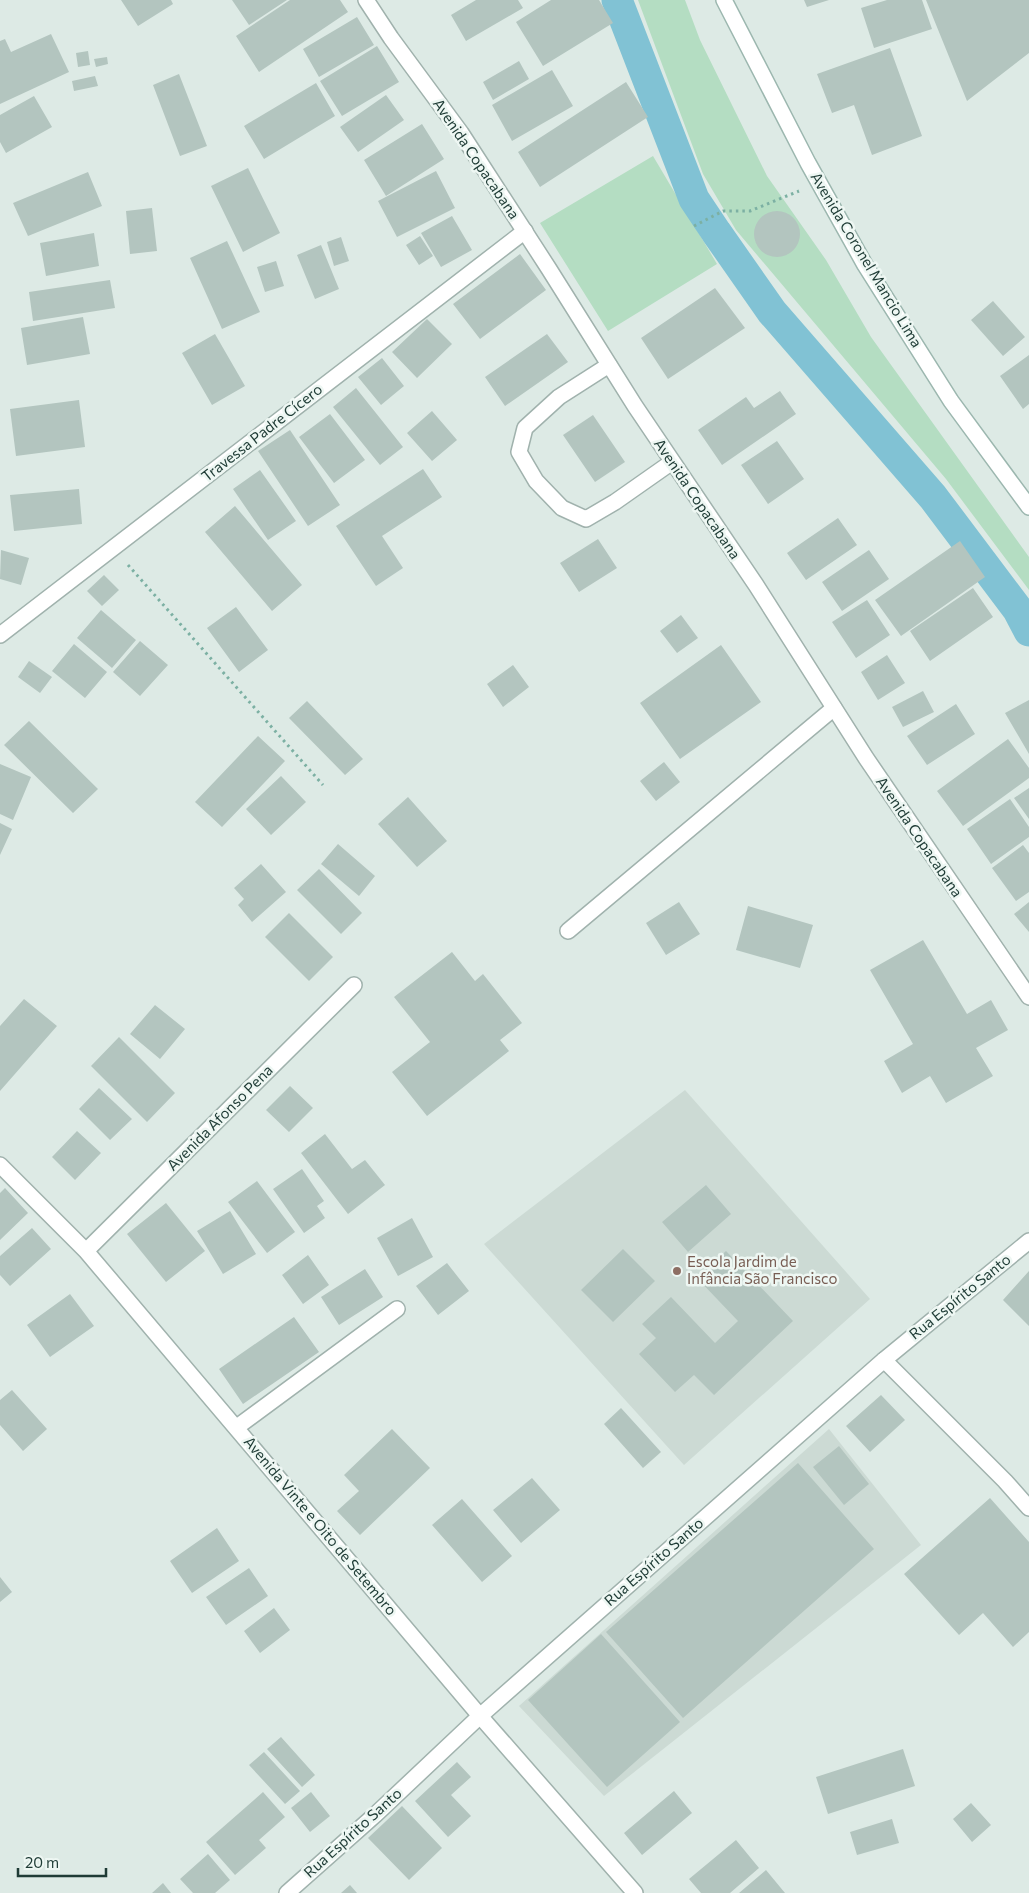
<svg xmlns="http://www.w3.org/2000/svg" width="1029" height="1893" font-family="Commissioner,sans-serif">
<rect width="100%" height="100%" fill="#ddeae5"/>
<path fill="#ccdad4" d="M685,1090L870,1299L684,1465L484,1244Z
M829,1429L921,1545L604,1796L519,1706Z"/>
<path fill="#b4ddc2" d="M638,0H685L700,40L767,176L826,260L871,337L1029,557V590L946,479L736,230L703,174Z
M653,156L717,264L608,331L540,223Z"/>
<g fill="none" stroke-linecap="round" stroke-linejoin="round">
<path stroke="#81c2d4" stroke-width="31" d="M617,0L694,199L716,232L772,312L933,497L1018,610L1029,631"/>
</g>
<path fill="#b3c5bf" d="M121,0H171L173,4L138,26Z
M232,0H287L249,25Z
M290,0H340L348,12L259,72L236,36Z
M476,0H518L523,8L466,41L451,15Z
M551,0H599L613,23L543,66L516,22Z
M804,0H829L807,7Z
M887,0H922L932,29L874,48L861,8Z
M926,0H1029V53L967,101Z
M357,17L374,45L319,77L303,49Z
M51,34L69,72L0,104V41L5,39L11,52Z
M377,46L399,82L342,116L320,81Z
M890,48L922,136L872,155L854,105L832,113L817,74Z
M88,51L90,65L78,67L76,53Z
M107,57L108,64L96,67L94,59Z
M519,61L529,79L493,100L483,82Z
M552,70L573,106L512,141L492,105Z
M179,74L207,146L180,156L153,85Z
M95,76L98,86L74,91L72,81Z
M626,82L648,117L540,187L518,152Z
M316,83L335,116L264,159L244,126Z
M386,95L404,120L358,152L340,127Z
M34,96L52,127L6,153L0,142V115Z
M422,124L444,159L386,196L364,160Z
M248,168L280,233L243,252L211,186Z
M436,171L455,208L397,237L378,201Z
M88,172L102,206L28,236L13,203Z
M152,208L157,251L130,254L126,211Z
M754 234a23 23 0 1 1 46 0a23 23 0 1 1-46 0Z
M452,216L472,250L441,267L421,233Z
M94,233L99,266L46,276L40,243Z
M420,236L433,256L419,265L406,245Z
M341,237L349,261L334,266L327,242Z
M227,241L260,312L222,329L190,258Z
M321,245L339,289L315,299L297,255Z
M520,254L546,290L480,339L453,304Z
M276,261L284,286L265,292L257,267Z
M110,280L115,308L33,321L29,292Z
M715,288L745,328L668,379L641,338Z
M993,301L1025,337L1003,356L971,320Z
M83,317L90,354L27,365L21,328Z
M427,319L452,344L417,378L392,352Z
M215,334L245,386L212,405L182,353Z
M547,334L568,362L505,406L485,377Z
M1029,355V404L1023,409L1000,376Z
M382,358L404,386L381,405L358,377Z
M356,388L403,447L380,465L333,407Z
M780,391L796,414L722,465L698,430L746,397L754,408Z
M79,400L85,447L16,456L10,409Z
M432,411L457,440L432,461L407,433Z
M330,414L365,460L334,483L299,437Z
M593,415L625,462L595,482L563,435Z
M290,430L340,505L308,526L258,451Z
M777,441L804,479L768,504L741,465Z
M423,469L442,497L382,536L403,568L376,586L336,526Z
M260,470L296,521L268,540L233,489Z
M79,489L82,524L14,531L10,495Z
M235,506L302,585L272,611L205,532Z
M838,518L857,545L806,580L787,553Z
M598,539L617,568L579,592L560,563Z
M960,541L985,577L901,636L875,600Z
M1,550L29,558L21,585L0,579Z
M869,550L889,579L842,611L822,582Z
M104,575L119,590L102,606L87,591Z
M973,588L993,617L930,661L910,631Z
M867,600L890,635L856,658L832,622Z
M236,607L268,650L239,672L207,628Z
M101,610L136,640L112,668L77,638Z
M681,615L698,638L677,653L660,631Z
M140,641L168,665L140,696L113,672Z
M74,644L107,672L85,698L52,671Z
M721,645L761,702L680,759L640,703Z
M887,655L905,683L878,700L861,672Z
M29,661L52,677L40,693L18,677Z
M513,665L529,687L503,707L487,684Z
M923,691L934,712L903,727L892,707Z
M1029,700V754L1005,713Z
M307,701L363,759L345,775L289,718Z
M956,704L975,734L927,765L907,736Z
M29,721L98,789L73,813L4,745Z
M258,736L285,761L222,827L195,802Z
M1008,739L1029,768V778L963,826L937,791Z
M664,762L680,782L656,801L640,781Z
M0,764L31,777L13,820L0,814Z
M281,776L306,802L271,835L246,809Z
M1029,788V819L1014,798Z
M408,797L447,841L417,867L378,824Z
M1010,799L1029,827V837L991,864L967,829Z
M0,823L12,829L0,855Z
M338,844L375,876L359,896L321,864Z
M1023,845L1029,853V892L1016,901L992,868Z
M261,864L286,892L252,922L238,905L244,899L234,888Z
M319,869L362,913L341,934L297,890Z
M679,902L700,934L666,955L646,923Z
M1029,902V932L1014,914Z
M748,906L813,925L800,968L736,950Z
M289,913L333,957L309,981L265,937Z
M923,940L967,1014L991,1000L1008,1030L976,1048L993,1076L946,1103L930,1076L902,1093L884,1061L913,1044L870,970Z
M452,952L475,981L483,974L522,1023L500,1040L509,1051L427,1116L392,1072L430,1042L394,997Z
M24,999L57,1026L0,1091V1026Z
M155,1005L185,1029L160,1059L130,1034Z
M119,1037L175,1093L147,1122L91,1066Z
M290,1086L313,1108L289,1132L266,1110Z
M99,1088L132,1119L110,1140L79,1109Z
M77,1131L101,1153L75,1180L52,1157Z
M325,1134L352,1169L365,1160L385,1185L348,1214L301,1153Z
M302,1169L324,1201L317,1206L325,1218L304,1233L273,1189Z
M257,1181L295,1232L267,1253L228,1202Z
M706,1185L731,1214L688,1252L662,1222Z
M5,1188L28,1213L0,1240V1193Z
M166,1203L205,1251L166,1282L127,1234Z
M230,1211L256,1254L223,1274L197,1231Z
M412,1218L433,1257L398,1276L377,1238Z
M32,1228L51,1249L10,1286L0,1275V1256Z
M623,1249L655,1281L613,1322L581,1290Z
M726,1251L793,1321L714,1395L694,1375L675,1392L639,1354L656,1338L642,1324L671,1297L715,1343L738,1321L697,1278Z
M308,1255L329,1285L303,1304L282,1275Z
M447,1263L469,1291L438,1315L416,1286Z
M365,1269L383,1297L339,1325L321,1297Z
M1029,1271V1326L1003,1300Z
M70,1294L94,1326L50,1357L27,1325Z
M294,1317L319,1352L243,1404L219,1369Z
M12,1390L47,1429L23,1451L0,1425V1400Z
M881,1395L905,1420L870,1452L846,1426Z
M621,1408L661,1452L643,1468L604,1424Z
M392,1429L430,1468L360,1535L337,1511L359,1491L344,1475Z
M839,1446L869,1484L844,1505L813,1467Z
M798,1463L874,1549L683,1718L606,1632Z
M532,1478L560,1510L521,1543L493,1510Z
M990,1498L1029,1542V1632L1013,1647L983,1613L959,1635L904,1574Z
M462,1499L512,1556L482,1582L432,1525Z
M217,1528L239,1561L192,1593L170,1561Z
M249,1568L268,1596L226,1625L206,1597Z
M0,1577L12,1592L0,1602Z
M274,1608L290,1630L260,1653L244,1631Z
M601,1634L680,1722L607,1787L528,1700Z
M281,1737L315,1775L302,1787L267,1749Z
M903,1749L915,1786L828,1814L816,1777Z
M264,1752L300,1791L285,1804L249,1765Z
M457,1762L471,1777L451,1795L471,1816L448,1837L415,1801Z
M674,1791L692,1813L642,1855L624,1833Z
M263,1792L285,1817L259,1840L266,1848L235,1875L206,1842Z
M311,1792L330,1816L310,1832L291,1808Z
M971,1803L991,1825L972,1842L953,1819Z
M402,1806L442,1848L409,1880L368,1838Z
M892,1819L899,1843L857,1855L850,1832Z
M736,1840L759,1868L730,1893H701L689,1879Z
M208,1854L230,1880L215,1893H193L180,1879Z
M766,1870L785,1893H739Z
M163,1883L171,1893H152Z
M350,1885L357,1893H341Z"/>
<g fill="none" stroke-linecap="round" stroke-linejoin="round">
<g stroke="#a0b2ad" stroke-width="18">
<path id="service" d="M609,365L559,397L525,428L519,452L536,481L562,508L586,519L615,502L672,462"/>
</g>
<g stroke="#a0b2ad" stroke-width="18">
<path id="minor" d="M0,635L525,231
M568,931L834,708
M0,1165L86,1251L480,1716L635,1893
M86,1251L354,985
M884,1360L1005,1481L1029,1508
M237,1427L397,1309"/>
</g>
<g stroke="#a0b2ad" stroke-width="18">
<path id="tertiary" d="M366,0L391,38L461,133L549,269L635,406L756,585L866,758L1029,997
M287,1893L375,1815L480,1716L884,1360L1029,1241"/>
</g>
<g stroke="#9cb7af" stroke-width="18">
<path id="secondary" d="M724,0L808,163L865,265L951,401L1029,507"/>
</g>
<path stroke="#7cb0a3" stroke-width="3" stroke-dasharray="2.5 4" stroke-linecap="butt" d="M694,226L723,211H750L799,191
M128,565L323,785"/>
<use href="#service" stroke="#fff" stroke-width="15"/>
<use href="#minor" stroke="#fff" stroke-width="15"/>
<use href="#tertiary" stroke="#fff" stroke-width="15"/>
<use href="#secondary" stroke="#fff" stroke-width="15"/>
</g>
<circle fill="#8d6e63" stroke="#eef7f3" stroke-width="2" cx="677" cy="1271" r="5"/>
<g text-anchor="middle" stroke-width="5" stroke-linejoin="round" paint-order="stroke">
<g font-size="15" fill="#1e3b35" stroke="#eef7f3">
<text transform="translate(476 159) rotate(56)" y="5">Avenida Copacabana</text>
<text transform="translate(866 260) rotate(59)" y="5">Avenida Coronel Mancio Lima</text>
<text transform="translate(262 433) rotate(-38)" y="5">Travessa Padre Cícero</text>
<text transform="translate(697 499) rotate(56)" y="5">Avenida Copacabana</text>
<text transform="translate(919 837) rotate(56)" y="5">Avenida Copacabana</text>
<text transform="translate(220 1118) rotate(-45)" y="5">Avenida Afonso Pena</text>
<text transform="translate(960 1297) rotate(-39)" y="5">Rua Espírito Santo</text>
<text transform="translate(320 1526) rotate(50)" y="5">Avenida Vinte e Oito de Setembro</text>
<text transform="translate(654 1562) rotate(-41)" y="5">Rua Espírito Santo</text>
<text transform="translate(353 1833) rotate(-42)" y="5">Rua Espírito Santo</text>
</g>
<g font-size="15" fill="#785e54" stroke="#eef7f3" text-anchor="start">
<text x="687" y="1267">Escola Jardim de<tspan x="687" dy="17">Infância São Francisco</tspan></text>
</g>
</g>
<path d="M18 1868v8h88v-8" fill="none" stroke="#1e3b35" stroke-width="2.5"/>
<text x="25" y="1868" font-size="15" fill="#1e3b35" stroke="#eef7f3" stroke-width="4" paint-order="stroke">20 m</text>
</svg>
